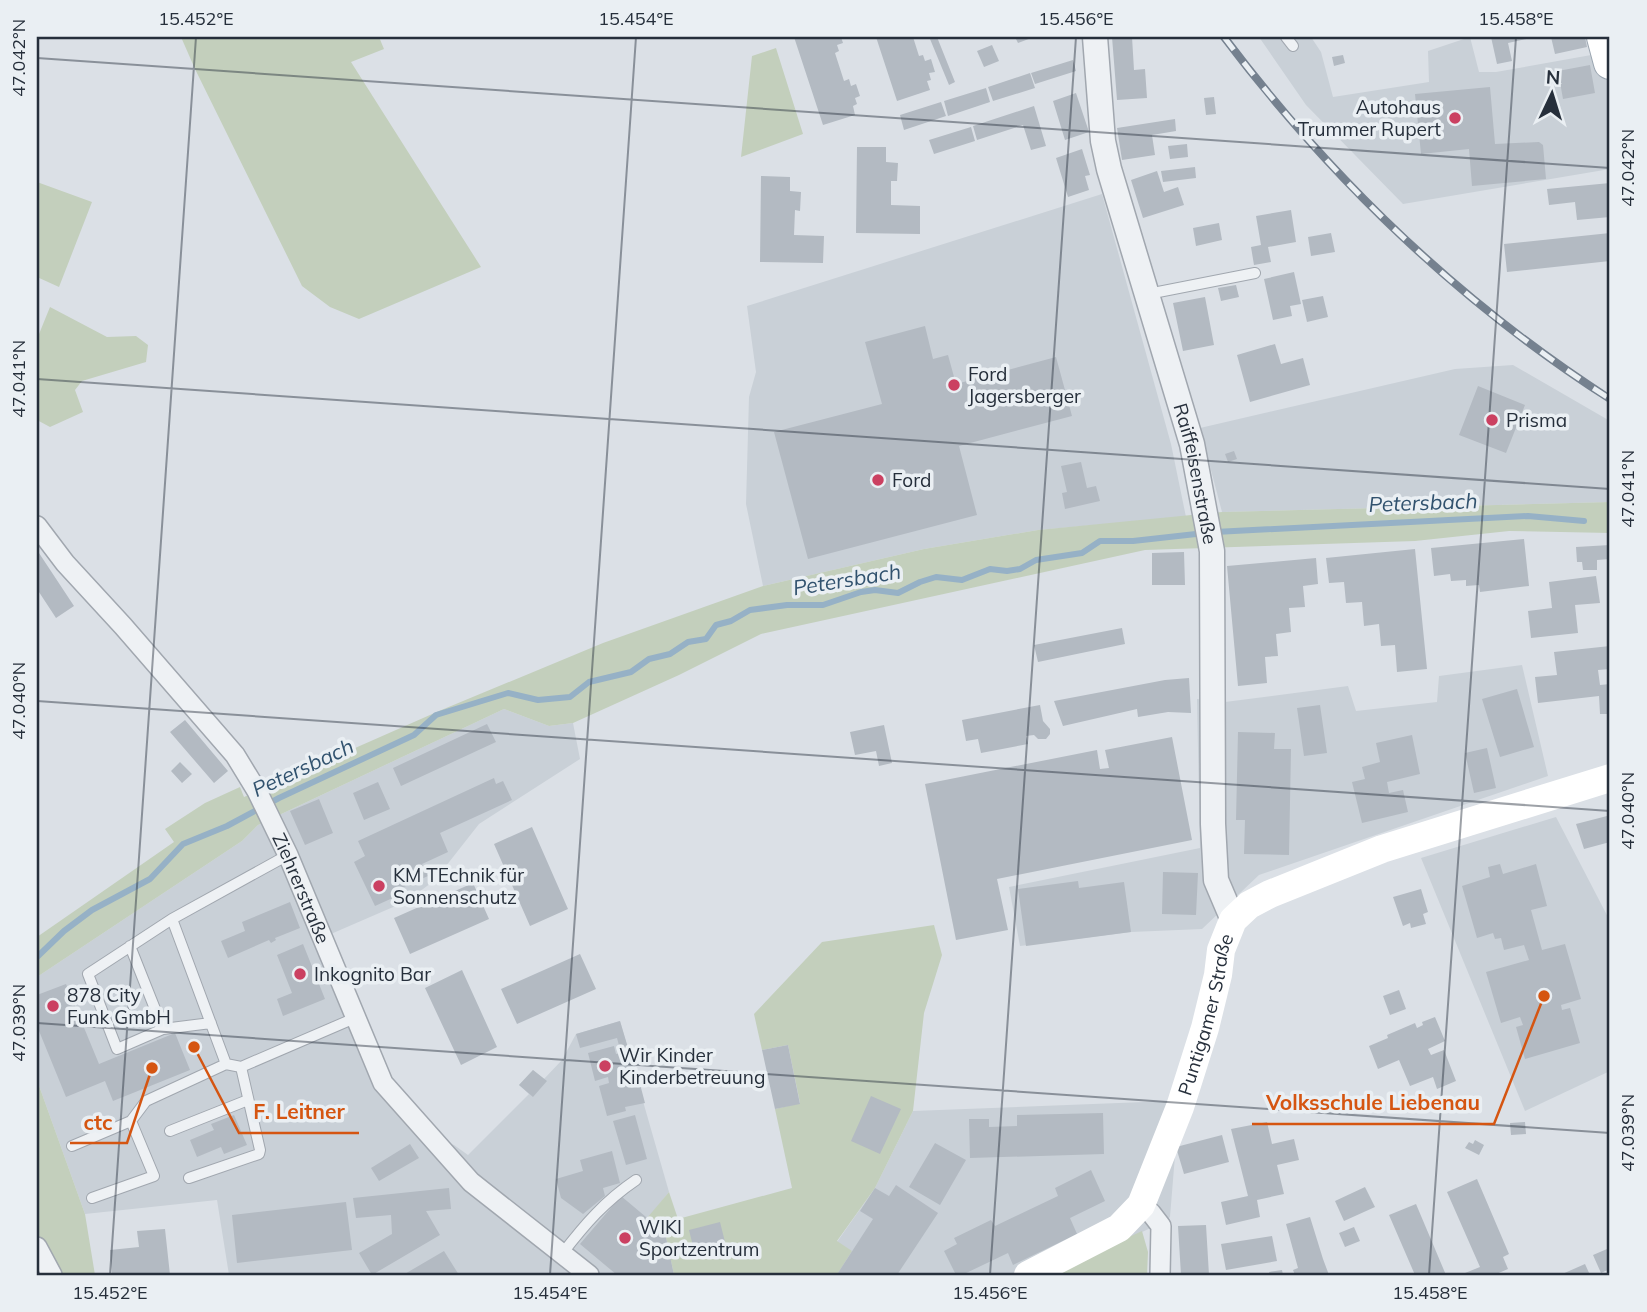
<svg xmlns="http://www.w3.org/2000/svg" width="1647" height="1312" font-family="Mulish,sans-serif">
<rect width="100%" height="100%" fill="#dbe0e6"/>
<path fill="#c9d0d7" d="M1259,37H1311L1321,52L1333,97L1429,82L1428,51L1470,37L1479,72H1496L1608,52L1610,63V169L1403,204L1306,105Z
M1102,194L1171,444L1186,517L1038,530L924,549L763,586L746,504L749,397L756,372L747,306Z
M1513,365L1610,421V502L1222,512L1200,428L1455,369Z
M1522,665L1548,776L1259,875L1202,929L1131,932L1020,946L1009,887L1200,848L1197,699L1225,702L1348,686L1356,711L1437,702L1439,676Z
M504,709L549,726L573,723L580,759L479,824L435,880L407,901L324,937L374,1065L432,1138L454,1145L468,1155L529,1094L519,1085L533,1070L544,1079L562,1060L576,1034L620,1021L669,1192L648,1218L665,1233L674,1275H229L217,1200L85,1214L37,1080V977L242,841L258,825Z
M1556,817L1610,921V1071L1525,1111L1421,858Z
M1170,1101L1176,1143L1170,1217L1166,1221L1048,1275H841L838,1273L837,1242L875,1188L913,1111Z"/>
<path fill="#c3cfbc" d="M181,37H379L384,49L351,62L481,267L359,319L330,307L302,286L195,69Z
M776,48L803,134L741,157L752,56Z
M37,182L92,202L59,287L37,277Z
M50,307L107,337L136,336L148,345L146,362L82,381L75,390L83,412L50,427L37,420V339Z
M1610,502V533L1509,531L1415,541L1145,550L761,634L679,675L573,723L549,726L504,709L258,825L242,841L37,977V937L174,842L165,829L205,803L240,787L244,797L439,711L603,643L763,586L924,549L1038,530L1222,512Z
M934,925L942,955L924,1013L913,1111L875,1188L837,1241L852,1251L838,1273L841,1275H674L665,1233L647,1218L669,1192L678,1219L792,1188L775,1109L800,1103L788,1045L762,1050L754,1014L822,942Z
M37,1080L85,1214L95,1275H59L37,1237Z
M1142,1231L1148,1252L1147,1275H1048Z"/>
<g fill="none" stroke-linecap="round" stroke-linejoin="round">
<path stroke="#96b1c6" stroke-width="6" d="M1215,532L1528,516L1584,521
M37,957L64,931L92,910L150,879L183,844L227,826L279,798L414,735L436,715L508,693L538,700L570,697L589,682L631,672L649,659L670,654L688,642L706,639L716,625L731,621L750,610L787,605H823L861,592L875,590L898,593L920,582L936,577L962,580L990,569L1007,571L1020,569L1036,560L1082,553L1100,541H1133L1205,533"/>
</g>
<path fill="#b3bac2" d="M794,37H841L843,43L837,45L839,51L835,53L844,81L849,79L851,86L856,84L860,96L855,98L857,104L853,106L855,115L823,125Z
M876,37H913L919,56L923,55L925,61L931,59L935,72L929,73L931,80L927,81L930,90L897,101Z
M937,37L955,82L949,85L930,39Z
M1015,37H1034L1018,43Z
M1112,37H1132L1134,70L1145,69L1147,98L1117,100Z
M1491,37H1531V38L1508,43L1512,61L1497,64Z
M1551,37H1585L1587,47L1555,54Z
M992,45L999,61L984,67L977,51Z
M1343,55L1345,63L1334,66L1332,57Z
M1073,60L1076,71L1035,84L1031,73Z
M1590,65L1595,93L1563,99L1558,71Z
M1030,73L1035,88L993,101L988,87Z
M1490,87L1495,144L1539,142L1543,145L1546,179L1472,186L1469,149L1421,154L1415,94Z
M986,88L990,102L948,116L944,101Z
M1076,93L1089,132L1065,140L1053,101Z
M1214,97L1216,114L1206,115L1204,98Z
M941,102L946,116L904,130L900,115Z
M1034,106L1046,146L1031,150L1023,125L977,140L973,126Z
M1175,119L1176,131L1152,135L1155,155L1122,160L1117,128Z
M971,127L975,141L934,154L929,140Z
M1187,144L1188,157L1170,159L1168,146Z
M857,147H886V162L898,163L897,181H891V205L920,206V234L856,233Z
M1082,149L1090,175L1085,176L1089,190L1068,197L1056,158Z
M1195,167L1196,178L1163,182L1161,171Z
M1157,171L1164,192L1178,187L1184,205L1143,218L1131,180Z
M761,176L790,177V191L801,192L800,211L795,210L794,235L824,236L823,263L760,262Z
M1610,183V217L1577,220L1575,202L1549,205L1547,189Z
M1291,210L1296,242L1268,247L1271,262L1254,265L1251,247L1261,245L1256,216Z
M1219,223L1222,240L1196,246L1193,228Z
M1331,233L1335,252L1311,256L1308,237Z
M1610,233V261L1507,272L1504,244Z
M1294,272L1301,304L1290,306L1292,316L1273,320L1264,279Z
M1236,285L1239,297L1221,301L1218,288Z
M1323,296L1328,317L1307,322L1302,300Z
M1205,297L1214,345L1183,351L1173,303Z
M925,326L933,359L948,355L956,384L1056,357L1072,416L959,446L977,515L808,559L774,432L882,404L865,342Z
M1275,344L1281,364L1303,358L1310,385L1250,402L1237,355Z
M1478,386L1525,405L1506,453L1459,435Z
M1234,451L1237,459L1228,462L1225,454Z
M1081,462L1087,488L1096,486L1100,501L1065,509L1062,493L1067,492L1061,466Z
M1524,539L1529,586L1480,592L1479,585L1466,586V580L1451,581L1450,574L1434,576L1431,548Z
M1610,545V559L1597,560V570H1583L1582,562H1577L1576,547Z
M1415,549L1427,669L1397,672L1395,645L1381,646L1379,624L1364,626L1362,602L1346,603L1344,582L1329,583L1326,558Z
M37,550L74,606L56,618L37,589Z
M1184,552L1185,585H1152V553Z
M1316,558L1318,584L1303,586L1305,607L1289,608L1291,632L1276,634L1278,656L1265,657L1267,683L1238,686L1227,566Z
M1596,576L1600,603L1575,605L1578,633L1531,638L1528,611L1552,608L1549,582Z
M1122,628L1125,644L1038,662L1034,645Z
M1610,646V669L1598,670L1600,685L1610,684V714H1600L1599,696L1538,703L1535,677L1557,675L1554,652Z
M1189,678L1191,713L1168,712L1138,717L1137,709L1063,726L1054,701L1165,680Z
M1517,689L1534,747L1500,757L1482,699Z
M1040,705L1043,721L1050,729V734L1046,739H1038L1034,735L1026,736L1028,744L981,753L978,739L966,741L962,720Z
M1320,705L1327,753L1304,756L1297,708Z
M185,720L228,771L214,783L170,732Z
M487,724L496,742L401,786L393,768Z
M884,725L892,763L879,766L876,751L855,755L850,732Z
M1238,732L1275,733L1274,749H1291L1289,855L1244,854L1245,820H1236Z
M1412,735L1420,774L1387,782L1389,793L1403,790L1408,812L1362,823L1352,782L1365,779L1362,767L1380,762L1376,743Z
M1172,737L1192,840L997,879L1008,930L956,940L925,784L1097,750L1100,769L1109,768L1105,750Z
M1487,748L1496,788L1474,793L1465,753Z
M180,762L192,774L182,783L171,771Z
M494,778L496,784L503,781L512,800L440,833L448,852L422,864L428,876L395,891L397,896L375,906L354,862L365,856L358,841Z
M378,782L390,809L364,820L353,793Z
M319,799L333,833L305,845L290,811Z
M1607,816L1610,828V842L1584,849L1576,824Z
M532,827L568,909L530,926L494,844Z
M1500,864L1503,874L1536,864L1547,906L1531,910L1542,950L1565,944L1581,999L1561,1005L1562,1010L1570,1008L1580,1043L1525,1059L1516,1027L1523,1025L1520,1017L1501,1023L1486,972L1529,960L1524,945L1504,950L1501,938L1495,939L1493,933L1477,938L1462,886L1490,877L1488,867Z
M1163,872L1198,873L1196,915L1162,914Z
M1078,881L1079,888L1124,882L1131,932L1026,946L1018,889Z
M473,883L489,919L410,954L394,918Z
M1421,889L1428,912L1423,914L1426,924L1411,928L1410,923L1403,926L1393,897Z
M290,902L300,928L275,938L276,940L271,943L269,940L228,958L221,941L245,931L242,922Z
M303,944L325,999L283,1016L277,999L292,993L277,955Z
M580,954L596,989L517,1024L501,989Z
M462,970L497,1047L461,1065L425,988Z
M66,984L99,1064L175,1033L190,1070L113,1101L105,1081L66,1097L37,1026V995Z
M1399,990L1406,1009L1390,1015L1383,996Z
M1435,1017L1445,1041L1428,1049L1431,1055L1444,1050L1456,1081L1437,1089L1433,1077L1410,1086L1399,1060L1378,1069L1369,1046L1388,1038L1387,1035L1415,1023L1417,1028L1423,1025L1422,1022Z
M620,1021L629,1051L631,1050L645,1103L625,1107L626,1111L607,1116L599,1086L609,1083L608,1077L595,1081L588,1053L614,1046L616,1054L621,1053L617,1038L580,1048L576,1034Z
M788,1045L800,1104L775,1109L762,1050Z
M533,1070L547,1081L533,1097L519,1085Z
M871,1096L901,1109L880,1154L851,1141Z
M1103,1113L1104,1154L970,1158L969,1119H989V1127L1017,1126V1115Z
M234,1115L247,1145L224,1154L221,1147L197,1157L190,1140L214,1130L211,1124Z
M635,1115L647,1159L626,1165L613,1121Z
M1267,1122L1272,1144L1294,1139L1299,1160L1277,1165L1284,1194L1257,1200L1260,1217L1226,1225L1221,1202L1248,1196L1231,1129Z
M1525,1122L1526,1134L1511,1135L1510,1123Z
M1222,1135L1229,1162L1184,1174L1176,1147Z
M1475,1140L1484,1145L1479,1155L1465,1148L1469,1142L1473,1144Z
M935,1143L966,1160L940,1205L909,1187Z
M410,1144L419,1158L379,1181L371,1168Z
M612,1151L620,1183L603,1188L605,1196L583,1214L561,1198L556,1179L583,1171L580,1160Z
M1091,1170L1105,1201L1070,1218L1077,1234L1013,1265L1008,1253L962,1275H956L944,1251L957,1244L954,1238L991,1220L995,1226L1058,1196L1055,1188Z
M1477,1179L1509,1254L1503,1257L1508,1269L1494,1275H1460L1480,1267L1447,1192Z
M896,1185L938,1213L897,1275H841L838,1273L873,1219L860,1211L875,1188L889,1196Z
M1365,1187L1375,1207L1344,1221L1335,1201Z
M449,1188L451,1209L426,1211L440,1235L372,1275L359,1253L392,1234L391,1215L356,1218L353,1198Z
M621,1196L665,1233L674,1275H617L580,1244Z
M346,1202L352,1250L237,1263L232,1215Z
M1416,1204L1446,1275H1415L1389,1215Z
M1310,1217L1323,1259L1329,1275H1295L1293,1270L1298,1268L1286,1224Z
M720,1222L725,1242L694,1250L689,1230Z
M1206,1225L1209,1275H1181L1178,1226Z
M1354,1227L1360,1241L1345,1247L1339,1233Z
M165,1229L170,1275H112L110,1250L139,1247L137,1231Z
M1272,1236L1277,1261L1226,1270L1221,1244Z
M1607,1249L1610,1257V1269L1601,1273L1593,1255Z
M444,1251L459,1275H403Z
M1585,1264L1590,1275H1560Z
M1282,1270L1283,1275H1270L1269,1272Z"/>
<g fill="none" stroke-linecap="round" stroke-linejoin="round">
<g stroke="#a1a7af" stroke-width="12">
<path id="service" d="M1286,37L1293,46
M1148,294L1255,273
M172,919L226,1064
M130,946L163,1029
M211,1023L163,1029L117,1049L88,974L172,919L288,855
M170,1131L248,1100
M72,1146L131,1121L146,1101L226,1064L241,1067L355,1018
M189,1178L259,1154L260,1150L241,1067
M92,1198L154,1176L131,1121
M562,1254C585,1224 605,1201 636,1180"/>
</g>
<g stroke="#a1a7af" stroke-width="22">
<g id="minor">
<path id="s1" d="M37,526L65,563L123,626L235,755L257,791L288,855L383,1083L471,1182L589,1275"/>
<path d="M1141,1205L1151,1213L1161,1226L1160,1275"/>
<path d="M37,1247L52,1275"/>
</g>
</g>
<g stroke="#a1a7af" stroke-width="27">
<g id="tertiary">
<path id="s2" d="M1095,37L1103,141L1109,169L1192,444L1212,551L1213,824L1216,880L1233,920"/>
</g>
</g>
<g stroke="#9ba6b1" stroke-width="34">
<path id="primary" d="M1603,37L1610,63"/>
</g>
<use href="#service" stroke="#eef1f4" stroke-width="10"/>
<use href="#minor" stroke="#eef1f4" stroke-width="19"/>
<use href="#tertiary" stroke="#eef1f4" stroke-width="24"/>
<path stroke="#fff" stroke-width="28" id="s3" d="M1028,1275L1119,1228L1141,1205L1180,1107L1205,1028L1218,975L1221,950L1233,920L1249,905L1270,894L1382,849L1610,778"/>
<use href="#primary" stroke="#fff" stroke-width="32"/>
<g stroke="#75818f" stroke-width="8">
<path id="rail" d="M1224,37C1332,180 1459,302 1610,399"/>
</g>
<use href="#rail" stroke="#eaeff3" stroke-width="5" stroke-dasharray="16" stroke-linecap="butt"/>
</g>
<path fill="none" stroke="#262f3b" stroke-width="2" stroke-opacity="0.45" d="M37,58L1610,168M37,379L1610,489M37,701L1610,811M37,1023L1610,1133M110,1275L196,37M550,1275L636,37M990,1275L1076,37M1429,1275L1516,37"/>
<g fill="#cb4061" stroke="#eaeff3" stroke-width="2.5">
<circle cx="1455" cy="118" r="7"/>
<circle cx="954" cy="385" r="7"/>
<circle cx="1492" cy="420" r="7"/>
<circle cx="878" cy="480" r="7"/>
<circle cx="379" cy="886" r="7"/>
<circle cx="300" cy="974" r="7"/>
<circle cx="53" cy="1006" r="7"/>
<circle cx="605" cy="1066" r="7"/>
<circle cx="625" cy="1238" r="7"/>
</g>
<g text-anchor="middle" stroke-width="7" stroke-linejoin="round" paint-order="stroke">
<g font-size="19" fill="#262f3b" stroke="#eaeff3" text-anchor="start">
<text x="1441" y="114" text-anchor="end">Autohaus<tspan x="1441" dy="22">Trummer Rupert</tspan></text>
<text x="968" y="381">Ford<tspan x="968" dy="22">Jagersberger</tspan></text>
<text x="1506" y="427">Prisma</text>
<text x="892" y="487">Ford</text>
<text x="393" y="882">KM TEchnik für<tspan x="393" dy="22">Sonnenschutz</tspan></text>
<text x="314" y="981">Inkognito Bar</text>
<text x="67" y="1002">878 City<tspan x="67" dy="22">Funk GmbH</tspan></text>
<text x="619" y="1062">Wir Kinder<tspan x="619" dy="22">Kinderbetreuung</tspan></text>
<text x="639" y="1234">WIKI<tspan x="639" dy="22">Sportzentrum</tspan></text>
</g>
<g font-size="19" fill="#262f3b" stroke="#eaeff3">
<text dy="7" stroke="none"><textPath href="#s2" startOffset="450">Raiffeisenstraße</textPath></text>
<text dy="7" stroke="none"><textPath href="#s1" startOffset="452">Ziehrerstraße</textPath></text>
<text dy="7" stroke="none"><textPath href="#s3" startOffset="336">Puntigamer Straße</textPath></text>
</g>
<g font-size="21" font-style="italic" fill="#31526e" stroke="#eaeff3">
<text transform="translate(1423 503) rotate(-2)" y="7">Petersbach</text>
<text transform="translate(847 580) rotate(-9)" y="7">Petersbach</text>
<text transform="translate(303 768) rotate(-25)" y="7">Petersbach</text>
</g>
</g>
<path fill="none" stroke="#d55511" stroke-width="2.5" d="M1544 996L1494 1124H1252M194 1047L239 1133H359M152 1068L127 1143H70"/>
<g fill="#d55511" stroke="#eaeff3" stroke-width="2.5">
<circle cx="1544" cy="996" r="7"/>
<circle cx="194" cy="1047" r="7"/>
<circle cx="152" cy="1068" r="7"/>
</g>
<g font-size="21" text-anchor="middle" font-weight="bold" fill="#d55511" stroke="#eaeff3" stroke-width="7" stroke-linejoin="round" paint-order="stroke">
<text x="1373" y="1110">Volksschule Liebenau</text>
<text x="299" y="1119">F. Leitner</text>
<text x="98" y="1130">ctc</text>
</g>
<rect width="1647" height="1312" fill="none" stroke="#eaeff3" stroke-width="77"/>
<g transform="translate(1552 94) rotate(4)" stroke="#eaeff3" stroke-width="5" paint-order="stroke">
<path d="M0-5L12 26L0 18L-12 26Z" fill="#262f3b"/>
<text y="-10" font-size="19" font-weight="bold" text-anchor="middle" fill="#262f3b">N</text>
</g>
<rect x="38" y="38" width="1570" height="1236" fill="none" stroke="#262f3b" stroke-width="2.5"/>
<g font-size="18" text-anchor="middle" fill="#262f3b">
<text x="196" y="25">15.452°E</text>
<text x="636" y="25">15.454°E</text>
<text x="1076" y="25">15.456°E</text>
<text x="1516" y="25">15.458°E</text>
<text transform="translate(19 58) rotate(-90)" y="6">47.042°N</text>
<text transform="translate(1628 168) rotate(-90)" y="6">47.042°N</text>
<text transform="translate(19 379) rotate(-90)" y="6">47.041°N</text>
<text transform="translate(1628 489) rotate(-90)" y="6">47.041°N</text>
<text transform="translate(19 701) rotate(-90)" y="6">47.040°N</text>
<text transform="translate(1628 811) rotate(-90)" y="6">47.040°N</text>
<text transform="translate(19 1023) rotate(-90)" y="6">47.039°N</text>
<text transform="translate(1628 1133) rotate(-90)" y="6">47.039°N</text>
<text x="110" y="1299">15.452°E</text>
<text x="550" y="1299">15.454°E</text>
<text x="990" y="1299">15.456°E</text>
<text x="1430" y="1299">15.458°E</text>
</g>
</svg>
